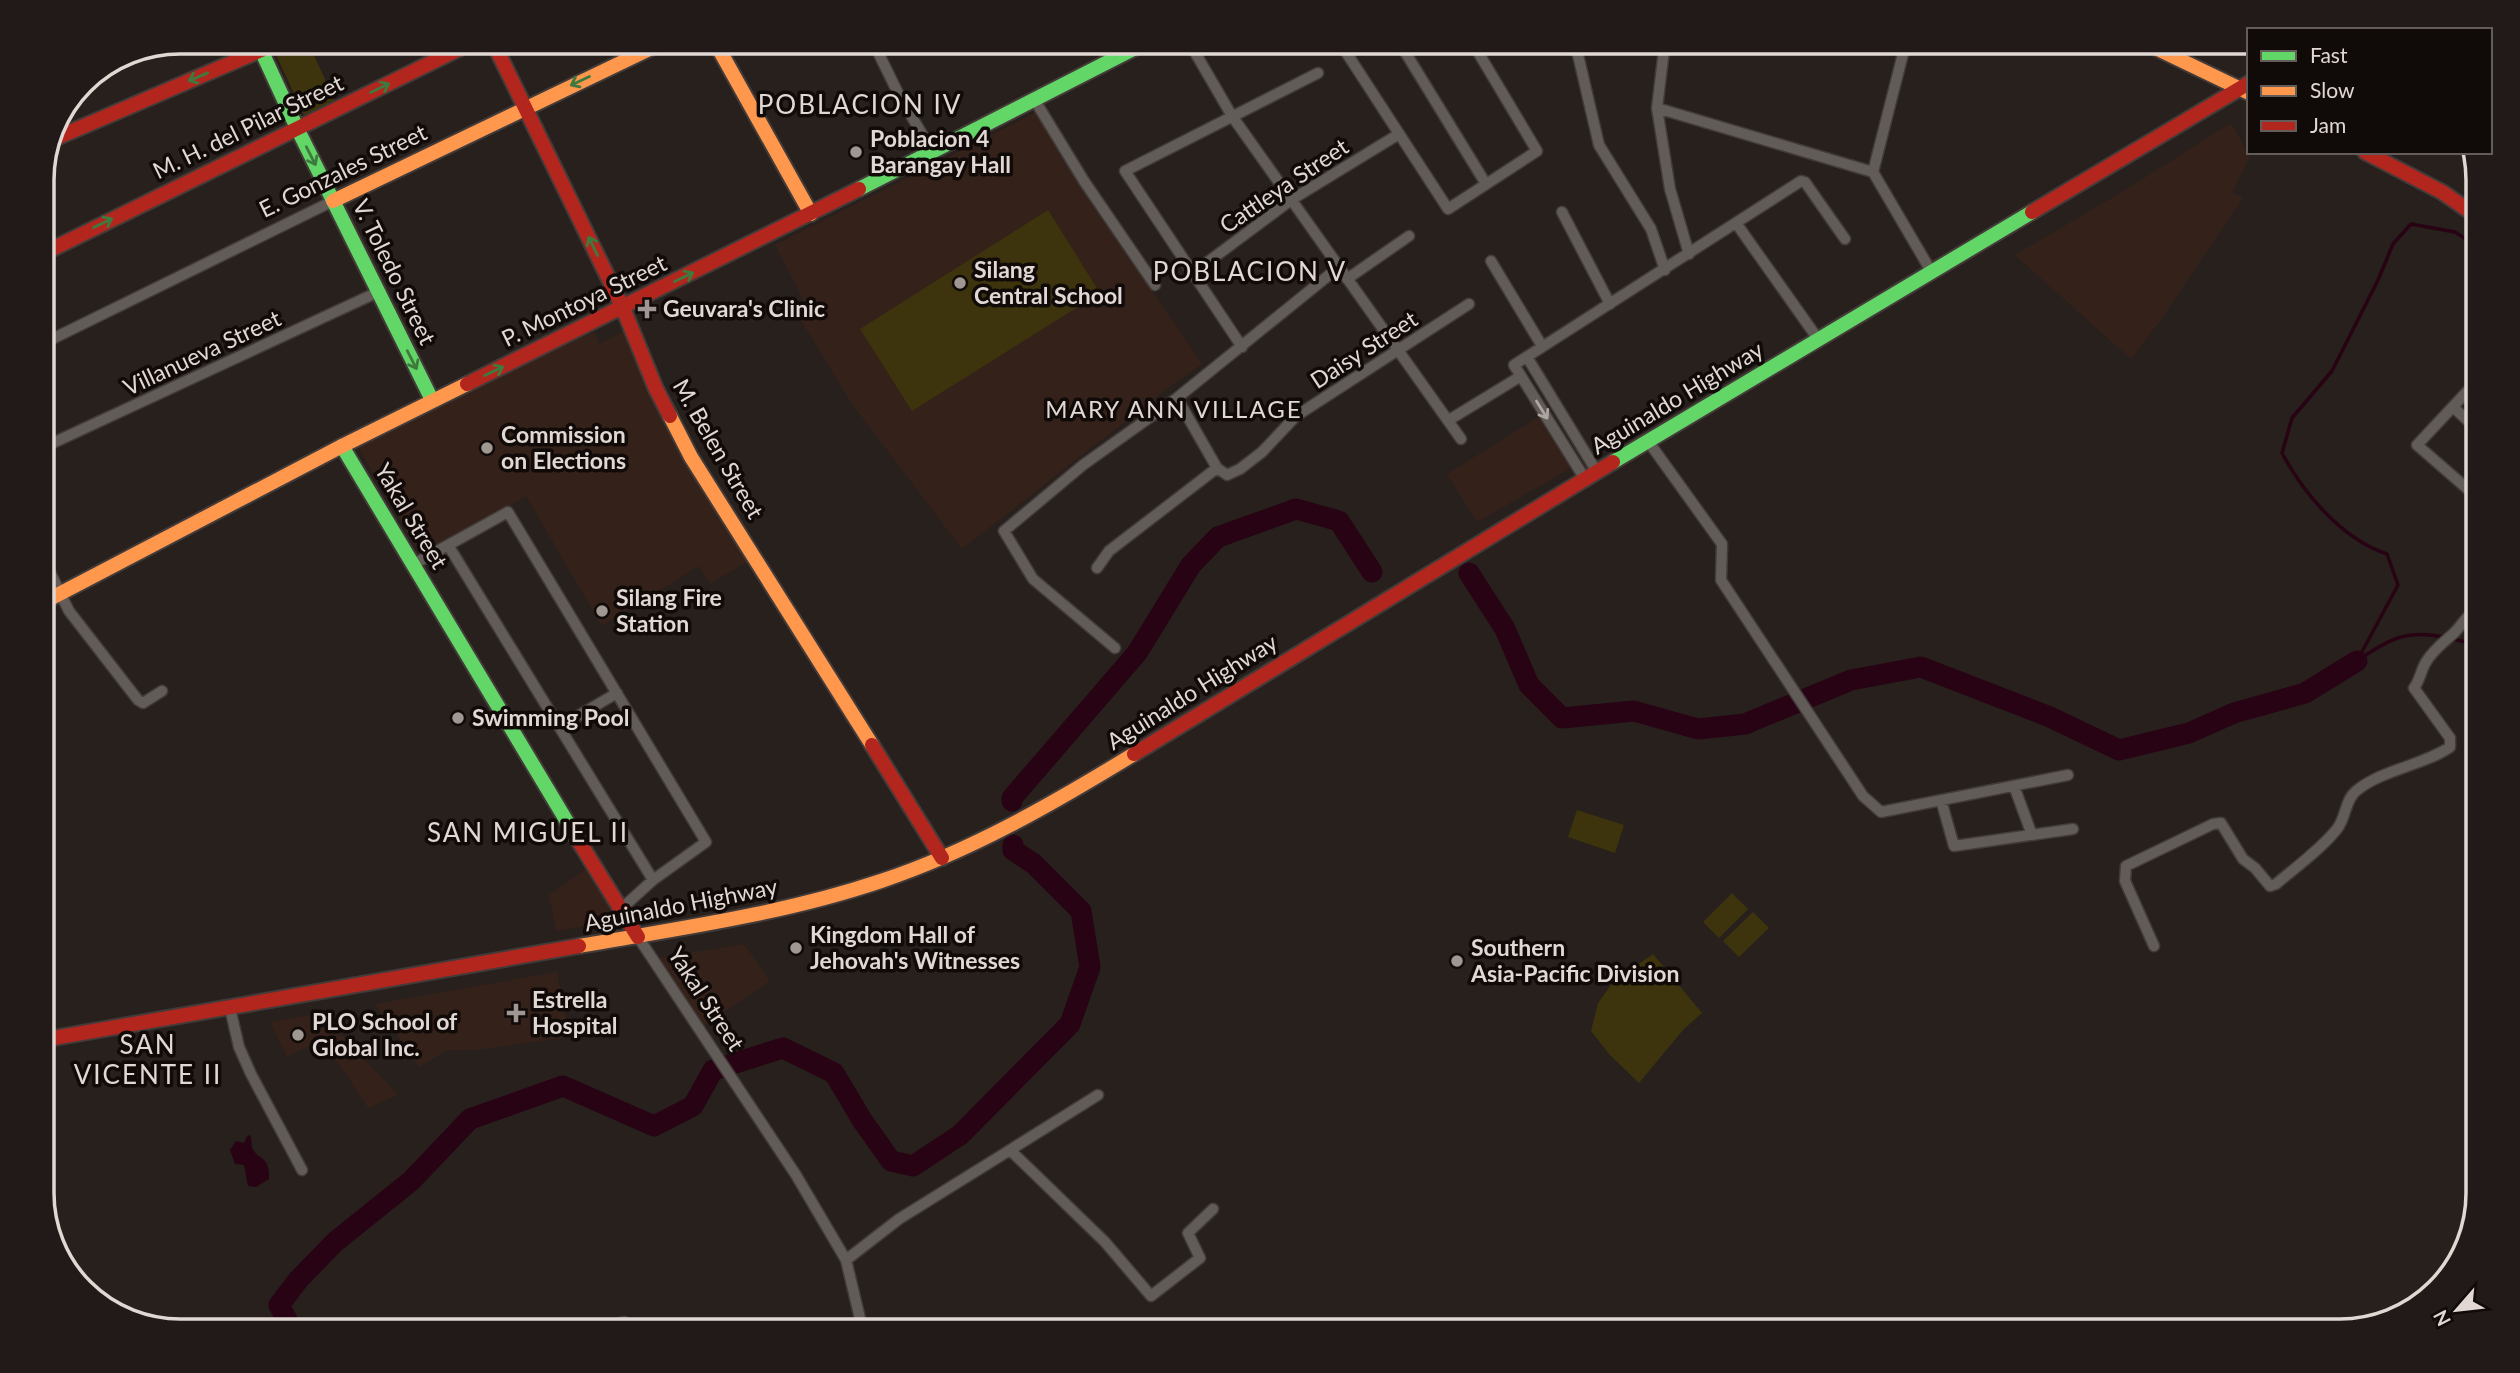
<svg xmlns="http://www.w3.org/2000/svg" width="2520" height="1373" font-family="Lato,sans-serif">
<rect width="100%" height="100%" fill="#28201d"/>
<path fill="#34221a" d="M1038,111L1140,273L1202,364L1172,385L962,549L852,404L800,319L810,313L775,245Z
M2231,123L2250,157L2232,192L2243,198L2163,317L2131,359L2015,255L2125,190Z
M594,332L599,344L623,332L674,443L747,562L710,584L699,566L602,626L526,496L421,557L358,447L444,402Z
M1540,416L1573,467L1477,522L1447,474Z
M586,869L618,921L556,931L549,895Z
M744,944L770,981L703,1026L658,958Z
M557,972L570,1037L476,1050H447L419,1067L375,1004Z
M321,1013L398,1095L368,1108L323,1039L287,1057L270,1022Z"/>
<path fill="#3d330c" d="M304,42H308L335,101L304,115L276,55Z
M1048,210L1100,293L912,411L860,329Z
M1577,810L1624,825L1615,853L1568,837Z
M1732,893L1748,909L1719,938L1703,922Z
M1753,912L1769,928L1739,957L1723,941Z
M1653,954L1702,1013L1683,1030L1639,1083L1609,1054L1591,1031L1598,1003L1614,981Z"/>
<path fill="#270314" d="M250,1135C252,1139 251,1143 252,1147C257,1161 270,1154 269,1179L256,1187L248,1186L244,1165L235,1164L230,1150L236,1141L244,1143L247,1136Z"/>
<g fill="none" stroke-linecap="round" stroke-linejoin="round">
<path stroke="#270314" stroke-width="3.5" d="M2453,639L2478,645
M2358,660C2391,639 2405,629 2445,637
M2357,661L2398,585L2387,554C2342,539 2304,494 2282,453L2292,418L2332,371L2378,280L2393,244L2411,224L2455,232L2478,247"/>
<path stroke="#270314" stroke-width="21" d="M1469,573L1505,629L1529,685L1562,718L1634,711L1698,729L1745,724L1851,680L1921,667L2050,717L2119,750L2189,733L2234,713L2305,693L2357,661
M1012,801V798L1137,653L1191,565L1218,537L1296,509L1339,521L1372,572
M293,1331L279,1305L299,1279L335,1242L411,1181L470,1119L563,1086L654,1126L693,1106L713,1070L783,1048L834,1073L862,1120L891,1161L913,1166L960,1135L1070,1024L1090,967L1081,911L1034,864L1013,850V845"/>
<g stroke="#423b39" stroke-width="13">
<path id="street" d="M873,42L899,95L932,151
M1189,42L1232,116L1461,439
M1356,42L1344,49L1448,209L1537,151L1472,42
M1399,42L1486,184
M1575,42L1599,145L1651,229L1665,270
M1665,42L1657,108L1670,189L1689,254
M1785,45L1786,42
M1034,99L1084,181L1155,285
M1657,108L1873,172
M1873,172L1906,42
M1873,172L1931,271
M1562,212L1610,304
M1736,223L1818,339
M1491,261L1542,346
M1193,273L1291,200L1399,134
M1347,279L1409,236
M42,344L333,201
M1242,347L1125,171L1318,73
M1527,357L1597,472
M2478,380L2417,445L2478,498
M1177,398L1217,468L1227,475L1240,469L1262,452L1296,416L1469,304
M2453,407L2478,430
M1449,420L1521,376
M1648,441L1722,544L1721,580L1863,796L1881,812L2068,775
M42,448L378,292
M1585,479L1514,365L1801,181L1805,182L1845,239
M448,545L653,880
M42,556L69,611L138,700L143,703L162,691
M414,564L508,512L706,842L653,880L621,909
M1097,568L1109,551L1217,468
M1115,648L1033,579L1004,531L1083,465L1177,398L1339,267
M559,727L617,693
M2014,786L2032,835
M1941,800L1954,846L2073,829
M638,937L796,1175L846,1260L863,1331
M2154,946L2125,881L2126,866L2213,824L2221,823L2243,859L2255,868L2270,886L2276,884C2296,867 2320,850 2337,829C2346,818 2345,800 2356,791C2383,769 2422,766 2450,747V738L2414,688C2420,680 2421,670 2426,662C2433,650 2444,642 2454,633C2463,624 2466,615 2478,609
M230,1008L239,1047L251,1074L302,1170
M1010,1150L1098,1095
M846,1260L899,1219L1010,1150L1105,1242L1151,1296L1200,1258L1188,1233L1213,1209
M592,1331L624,1322L630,1331"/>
</g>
<g stroke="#423b39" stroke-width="18">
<path id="fast" d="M261,50L297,128L432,400
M859,189L1147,42
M342,446L575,835
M1613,462L2032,212"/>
</g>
<g stroke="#423b39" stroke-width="18">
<path id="slow" d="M715,42L811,214
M2143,42L2249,93
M333,201L664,42
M670,416L691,457L872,745
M42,603L342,446L467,384
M579,946C681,928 783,914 881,881C971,851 1054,803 1134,754"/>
</g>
<g stroke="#423b39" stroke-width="18">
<path id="jam" d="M493,42L623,308L656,389L670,416
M49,141L280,42
M2365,152L2442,192L2478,217
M2032,212L2249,83
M42,254L473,42
M467,384L859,189
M872,745L942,858
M1134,754L1613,462
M575,835L638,937
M42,1040L579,946"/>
</g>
<use href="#street" stroke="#625c59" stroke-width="10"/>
<use href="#fast" stroke="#63d668" stroke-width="14"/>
<use href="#slow" stroke="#ff974d" stroke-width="14"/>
<use href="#jam" stroke="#b3261e" stroke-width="14"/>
</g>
<defs><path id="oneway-shaft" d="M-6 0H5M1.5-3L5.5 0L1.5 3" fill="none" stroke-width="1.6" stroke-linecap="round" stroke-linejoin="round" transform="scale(1.75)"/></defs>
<g stroke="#3e7a3d">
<use href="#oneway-shaft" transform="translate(198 77) rotate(157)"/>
<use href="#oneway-shaft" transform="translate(580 81) rotate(155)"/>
<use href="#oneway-shaft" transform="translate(380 88) rotate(-26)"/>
<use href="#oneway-shaft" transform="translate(311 156) rotate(63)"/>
<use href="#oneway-shaft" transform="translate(103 223) rotate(-26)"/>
<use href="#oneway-shaft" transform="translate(593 246) rotate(-116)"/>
<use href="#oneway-shaft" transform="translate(684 277) rotate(-26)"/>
<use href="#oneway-shaft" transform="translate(412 360) rotate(63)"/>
<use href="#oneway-shaft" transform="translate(494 371) rotate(-26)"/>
</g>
<use stroke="#aea6a2" href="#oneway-shaft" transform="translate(1542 410) rotate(58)"/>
<g fill="#a09793" stroke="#100a08" stroke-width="2.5">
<circle cx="856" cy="152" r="7"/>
<circle cx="960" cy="283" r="7"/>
<path d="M643.5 298.5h7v7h7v7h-7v7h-7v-7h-7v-7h7z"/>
<circle cx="487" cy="448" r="7"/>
<circle cx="602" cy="611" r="7"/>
<circle cx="458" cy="718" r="7"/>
<circle cx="796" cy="948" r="7"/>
<circle cx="1457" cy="961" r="7"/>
<path d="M512.5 1002.5h7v7h7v7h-7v7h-7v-7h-7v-7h7z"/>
<circle cx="298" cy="1035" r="7"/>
</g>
<g text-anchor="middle" stroke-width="7" stroke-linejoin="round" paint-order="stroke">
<g font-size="23" fill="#e1d7d3" stroke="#100a08">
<text transform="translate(248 127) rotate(-26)" y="8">M. H. del Pilar Street</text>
<text transform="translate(343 171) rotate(-26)" y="8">E. Gonzales Street</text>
<text transform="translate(1284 186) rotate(-34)" y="8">Cattleya Street</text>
<text transform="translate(394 272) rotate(64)" y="8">V. Toledo Street</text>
<text transform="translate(584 301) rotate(-26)" y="8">P. Montoya Street</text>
<text transform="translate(1364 350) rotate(-33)" y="8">Daisy Street</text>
<text transform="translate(202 353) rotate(-25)" y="8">Villanueva Street</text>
<text transform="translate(1677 398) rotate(-31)" y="8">Aguinaldo Highway</text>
<text transform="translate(718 449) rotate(60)" y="8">M. Belen Street</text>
<text transform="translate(411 516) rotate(59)" y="8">Yakal Street</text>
<text transform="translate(1192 692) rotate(-32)" y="8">Aguinaldo Highway</text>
<text transform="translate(681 905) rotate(-11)" y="8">Aguinaldo Highway</text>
<text transform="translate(706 999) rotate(57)" y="8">Yakal Street</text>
</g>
<g font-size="23" font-weight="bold" fill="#e1d7d3" stroke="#100a08" text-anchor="start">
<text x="870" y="147">Poblacion 4<tspan x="870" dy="26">Barangay Hall</tspan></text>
<text x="974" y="278">Silang<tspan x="974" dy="26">Central School</tspan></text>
<text x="663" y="317">Geuvara's Clinic</text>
<text x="501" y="443">Commission<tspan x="501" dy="26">on Elections</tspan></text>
<text x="616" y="606">Silang Fire<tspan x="616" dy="26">Station</tspan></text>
<text x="472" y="726">Swimming Pool</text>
<text x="810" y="943">Kingdom Hall of<tspan x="810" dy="26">Jehovah's Witnesses</tspan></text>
<text x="1471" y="956">Southern<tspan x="1471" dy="26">Asia-Pacific Division</tspan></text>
<text x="532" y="1008">Estrella<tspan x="532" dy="26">Hospital</tspan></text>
<text x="312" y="1030">PLO School of<tspan x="312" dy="26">Global Inc.</tspan></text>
</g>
<g font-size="24" letter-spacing="2" fill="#e1d7d3" stroke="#100a08">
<text x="1174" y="418">MARY ANN VILLAGE</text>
</g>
<g font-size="26" letter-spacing="2" fill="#e1d7d3" stroke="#100a08">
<text x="860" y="114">POBLACION IV</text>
<text x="1250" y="281">POBLACION V</text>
<text x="528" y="842">SAN MIGUEL II</text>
<text x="148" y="1054">SAN<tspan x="148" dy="30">VICENTE II</tspan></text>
</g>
</g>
<path d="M0 0H2520V1373H0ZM180 54H2340A126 126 0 0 1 2466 180V1193A126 126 0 0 1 2340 1319H180A126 126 0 0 1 54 1193V180A126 126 0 0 1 180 54Z" fill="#211a18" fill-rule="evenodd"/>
<path fill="none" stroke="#e1d7d3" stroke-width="3.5" d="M180 54H2340A126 126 0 0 1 2466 180V1193A126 126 0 0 1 2340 1319H180A126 126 0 0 1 54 1193V180A126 126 0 0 1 180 54Z"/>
<rect x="2247" y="28" width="245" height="126" fill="#100a08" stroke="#645c59" stroke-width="2"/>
<rect x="2261" y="51" width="35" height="10" fill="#63d668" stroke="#645c59" stroke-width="2"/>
<text x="2310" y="63" font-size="21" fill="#e1d7d3">Fast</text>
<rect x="2261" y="86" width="35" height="10" fill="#ff974d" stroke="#645c59" stroke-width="2"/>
<text x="2310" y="98" font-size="21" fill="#e1d7d3">Slow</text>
<rect x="2261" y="121" width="35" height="10" fill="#b3261e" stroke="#645c59" stroke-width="2"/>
<text x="2310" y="133" font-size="21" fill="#e1d7d3">Jam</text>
<g transform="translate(2457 1310) rotate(242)" stroke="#100a08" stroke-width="5" paint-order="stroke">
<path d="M0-5L12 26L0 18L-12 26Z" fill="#e1d7d3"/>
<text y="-10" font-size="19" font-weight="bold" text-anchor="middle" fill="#e1d7d3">N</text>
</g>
</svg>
